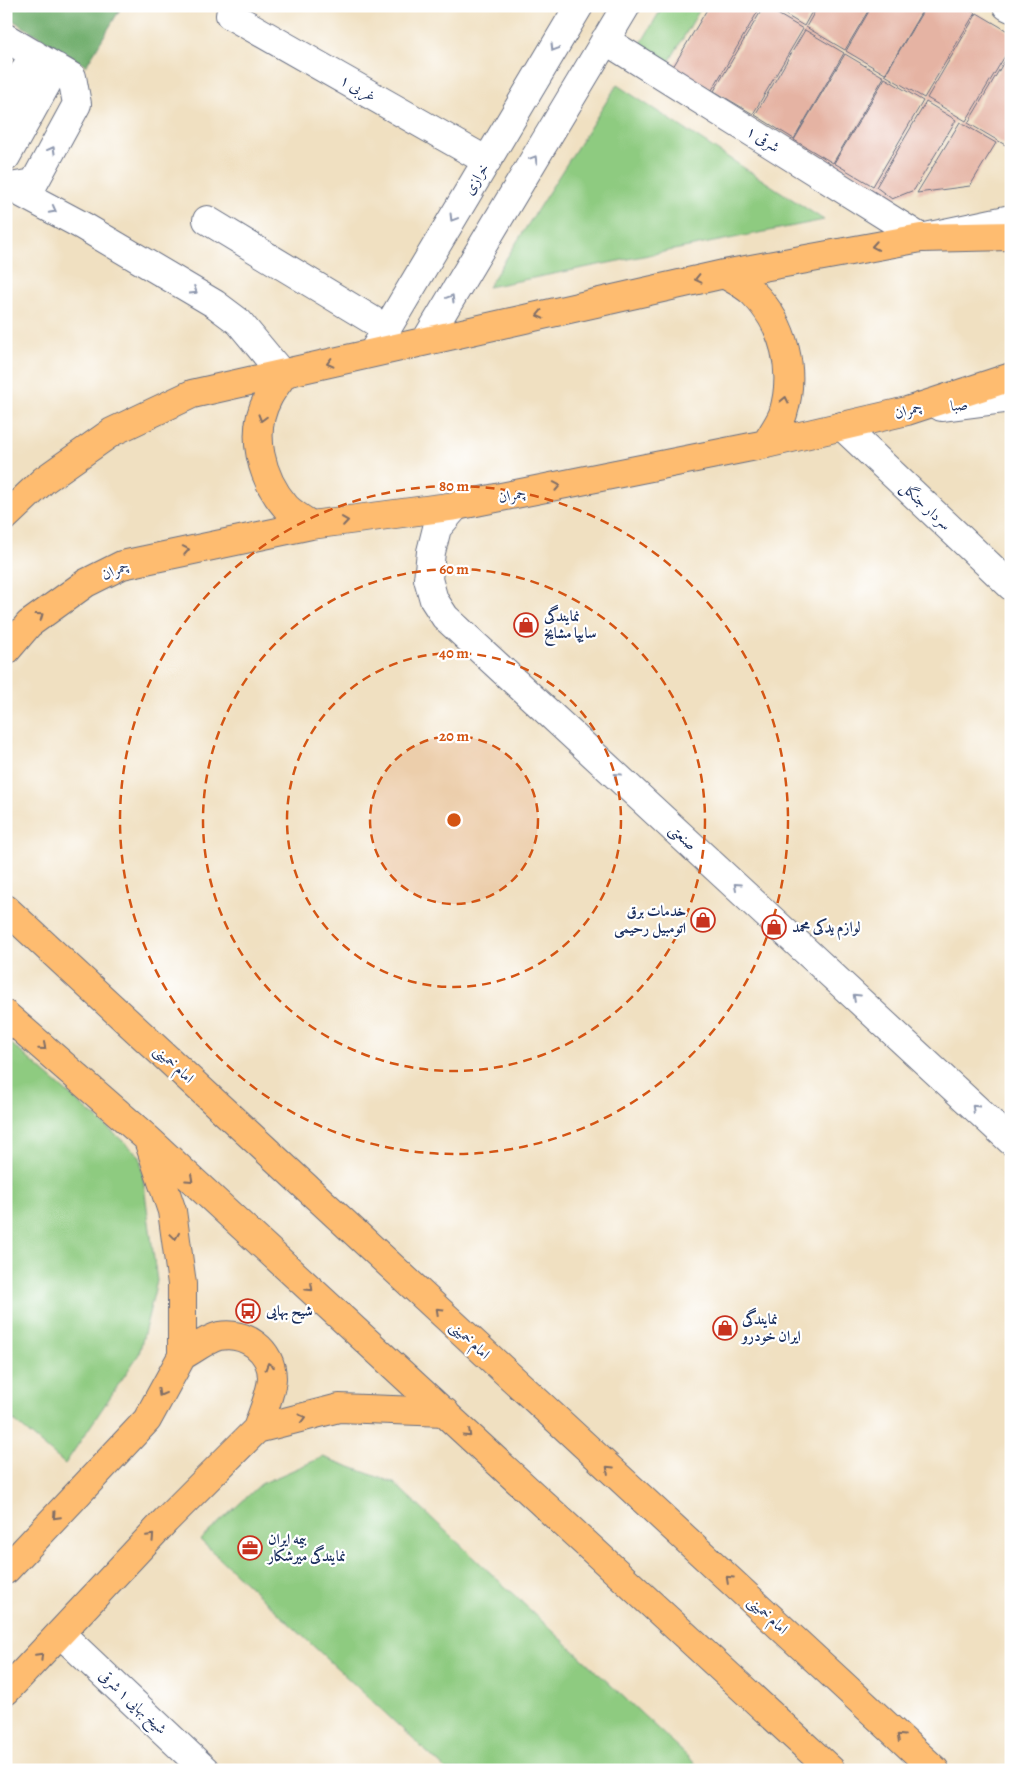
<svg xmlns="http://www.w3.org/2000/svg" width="1017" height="1776" font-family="Alegreya,Amiri,serif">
<rect width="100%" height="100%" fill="#fff"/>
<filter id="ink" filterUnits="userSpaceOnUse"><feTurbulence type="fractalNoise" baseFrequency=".02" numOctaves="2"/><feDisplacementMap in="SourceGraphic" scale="10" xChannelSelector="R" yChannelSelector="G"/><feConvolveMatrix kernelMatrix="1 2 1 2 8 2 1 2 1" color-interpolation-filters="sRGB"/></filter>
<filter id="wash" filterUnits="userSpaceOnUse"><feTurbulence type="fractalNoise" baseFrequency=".0096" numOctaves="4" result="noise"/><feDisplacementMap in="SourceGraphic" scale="20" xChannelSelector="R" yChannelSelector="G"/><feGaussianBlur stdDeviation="1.12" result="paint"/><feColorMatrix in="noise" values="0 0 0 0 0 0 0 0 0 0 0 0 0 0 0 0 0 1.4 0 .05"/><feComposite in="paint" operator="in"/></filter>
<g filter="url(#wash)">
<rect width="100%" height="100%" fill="#f0e0c1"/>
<path fill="#8ecb80" stroke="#547d6f" d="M663,6H702L669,62L640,45Z
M617,85L824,220L488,287Z
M6,1039L140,1156L157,1281L139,1354L65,1464L6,1414Z
M323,1457L394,1483L702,1770H446L200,1540L261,1484Z"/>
<path fill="#72af6e" stroke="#466f66" d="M6,6H122L86,66L6,16Z"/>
<g id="blocks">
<path fill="#e5b3a3" d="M709,6H761L712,90L673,67Z
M764,6L803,29L753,114L714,91Z
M771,6H815L804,26Z
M818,6H871L845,50L806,27Z
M872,6H925L885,74L846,51Z
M926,6H964L975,13L924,98L885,75Z
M977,13L1011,33V46L966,121L927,98Z
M805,30L844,53L794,139L755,115Z
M1011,50V139L1007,146L968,123Z
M845,54L884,77L833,163L794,140Z
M885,78L923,101L873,186L834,163Z
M926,102L956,120L914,190L892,199L876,187Z
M960,122L996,143L970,186L917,193Z"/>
</g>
</g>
<g filter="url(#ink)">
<use href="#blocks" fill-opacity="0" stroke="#666d81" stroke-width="1"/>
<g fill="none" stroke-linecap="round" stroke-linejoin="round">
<g stroke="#666d81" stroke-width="30">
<path id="minor" d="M1007,6L1011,8
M230,15L487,161
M6,38L72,77L77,104L34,183L10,187L6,185
M605,40L921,238L1011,219
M6,103L34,54
M6,157L56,67
M10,187L83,226L215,304L239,322L283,375
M207,220L387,329
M426,340L626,6
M373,352L579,6
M941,407L1011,398
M842,426L1011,586
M456,506L437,528L431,552L428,579L434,600L445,617L1011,1141
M61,1634L205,1770"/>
</g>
<g stroke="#666d81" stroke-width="30">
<path id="major" d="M724,274C734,280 745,285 753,293C785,325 796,371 783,414C779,424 771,435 766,444
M283,375C278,383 272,390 268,398C249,433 261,478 286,507C293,514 303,520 311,525
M6,516L44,480L112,432L192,394L724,274L921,238L1011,236
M6,651L29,624L86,583L122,565L311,525L456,506L766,444L907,411L1011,377
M6,909L935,1770
M6,1015L148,1139L831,1770
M182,1356C193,1350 207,1339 219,1336C245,1331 272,1350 272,1378C271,1395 262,1413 257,1429
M6,1570L147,1420L182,1356V1284L172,1211L149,1143
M6,1691L166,1520L257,1429L339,1408L445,1412"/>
</g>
<use href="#minor" stroke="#fff" stroke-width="28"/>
<use href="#major" stroke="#febc70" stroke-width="28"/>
</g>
<defs><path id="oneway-chevron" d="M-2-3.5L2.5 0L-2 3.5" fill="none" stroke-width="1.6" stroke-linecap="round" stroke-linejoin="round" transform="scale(1.25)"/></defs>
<g stroke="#8d97ae">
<use href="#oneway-chevron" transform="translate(554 48) rotate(121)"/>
<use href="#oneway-chevron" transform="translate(52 150) rotate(-61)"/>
<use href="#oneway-chevron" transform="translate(534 159) rotate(-59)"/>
<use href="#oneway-chevron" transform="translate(53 210) rotate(28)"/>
<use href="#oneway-chevron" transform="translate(453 218) rotate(121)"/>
<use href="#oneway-chevron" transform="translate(194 291) rotate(32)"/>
<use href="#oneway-chevron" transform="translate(451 298) rotate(-59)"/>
<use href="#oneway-chevron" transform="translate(617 776) rotate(-138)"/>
<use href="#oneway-chevron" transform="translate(737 886) rotate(-138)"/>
<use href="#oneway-chevron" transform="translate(856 997) rotate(-137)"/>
<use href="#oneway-chevron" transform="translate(975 1108) rotate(-137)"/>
</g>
<g stroke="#816e66">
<use href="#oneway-chevron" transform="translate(875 246) rotate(170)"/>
<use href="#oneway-chevron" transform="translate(698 279) rotate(167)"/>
<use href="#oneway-chevron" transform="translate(540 315) rotate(167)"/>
<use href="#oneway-chevron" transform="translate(330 363) rotate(166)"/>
<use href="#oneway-chevron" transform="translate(785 400) rotate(-78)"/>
<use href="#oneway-chevron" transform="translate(262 418) rotate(106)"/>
<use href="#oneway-chevron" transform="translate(557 486) rotate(-11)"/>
<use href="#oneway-chevron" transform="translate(345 521) rotate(-8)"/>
<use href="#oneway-chevron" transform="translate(186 550) rotate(-11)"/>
<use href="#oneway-chevron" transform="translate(40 616) rotate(-36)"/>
<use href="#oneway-chevron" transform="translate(43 1047) rotate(41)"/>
<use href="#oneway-chevron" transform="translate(190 1179) rotate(42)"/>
<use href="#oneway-chevron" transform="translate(175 1236) rotate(82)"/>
<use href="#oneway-chevron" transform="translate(310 1288) rotate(43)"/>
<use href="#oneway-chevron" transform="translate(439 1311) rotate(-137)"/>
<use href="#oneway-chevron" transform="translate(269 1366) rotate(-107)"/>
<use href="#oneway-chevron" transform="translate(161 1393) rotate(119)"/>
<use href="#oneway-chevron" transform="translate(302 1418) rotate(-15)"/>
<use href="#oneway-chevron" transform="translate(468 1434) rotate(43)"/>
<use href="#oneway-chevron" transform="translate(609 1469) rotate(-137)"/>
<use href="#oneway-chevron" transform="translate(56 1516) rotate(133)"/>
<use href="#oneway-chevron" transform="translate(151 1537) rotate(-47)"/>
<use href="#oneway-chevron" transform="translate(729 1579) rotate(-137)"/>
<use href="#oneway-chevron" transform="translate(40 1656) rotate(-46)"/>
<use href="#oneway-chevron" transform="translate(900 1737) rotate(-137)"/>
</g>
</g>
<circle cx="454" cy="820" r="84" fill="#d45514" fill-opacity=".12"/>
<g fill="none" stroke="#d45514" stroke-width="2.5" stroke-dasharray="9 6">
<circle cx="454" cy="820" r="84"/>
<circle cx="454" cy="820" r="167"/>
<circle cx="454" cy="820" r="251"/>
<circle cx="454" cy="820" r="334"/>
</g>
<defs>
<g id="shop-ring" transform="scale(1.25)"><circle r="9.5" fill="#fff" stroke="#c8321e" stroke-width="1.5"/><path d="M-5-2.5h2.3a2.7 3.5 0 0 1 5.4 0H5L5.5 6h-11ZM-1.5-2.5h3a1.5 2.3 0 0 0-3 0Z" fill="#c8321e"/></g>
<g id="bus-ring" transform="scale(1.25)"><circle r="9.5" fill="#fff" stroke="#c8321e" stroke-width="1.5"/><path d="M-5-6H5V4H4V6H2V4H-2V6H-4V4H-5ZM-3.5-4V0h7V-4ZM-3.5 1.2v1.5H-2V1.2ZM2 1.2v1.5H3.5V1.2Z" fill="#c8321e"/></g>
<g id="office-ring" transform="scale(1.25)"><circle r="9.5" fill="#fff" stroke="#c8321e" stroke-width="1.5"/><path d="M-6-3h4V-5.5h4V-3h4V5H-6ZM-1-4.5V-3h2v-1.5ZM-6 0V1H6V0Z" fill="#c8321e"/></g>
</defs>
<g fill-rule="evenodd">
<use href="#shop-ring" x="526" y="625"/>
<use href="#shop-ring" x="703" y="920"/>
<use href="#shop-ring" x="774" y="927"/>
<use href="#bus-ring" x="248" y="1311"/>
<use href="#shop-ring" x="725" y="1328"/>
<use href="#office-ring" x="250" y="1548"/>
</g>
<g text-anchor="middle" stroke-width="4.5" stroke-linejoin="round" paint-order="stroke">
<g font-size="15" fill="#1b2f5e" stroke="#fff">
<text transform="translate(358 88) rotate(30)" y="5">۱ غربی</text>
<text transform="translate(763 139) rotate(32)" y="5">۱ شرقی</text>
<text transform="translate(476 179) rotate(-59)" y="5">خرازی</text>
<text transform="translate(959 405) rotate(-7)" y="5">صبا</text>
<text transform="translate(908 410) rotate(-16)" y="5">چمران</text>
<text transform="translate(512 495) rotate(-11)" y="5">چمران</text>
<text transform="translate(926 506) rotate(43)" y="5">سردار جنگل</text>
<text transform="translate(115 570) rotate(-23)" y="5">چمران</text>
<text transform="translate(683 837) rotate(42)" y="5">صنعتی</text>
<text transform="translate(174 1064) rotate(43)" y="5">امام خمینی</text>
<text transform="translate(470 1340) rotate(43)" y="5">امام خمینی</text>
<text transform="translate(768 1615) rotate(43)" y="5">امام خمینی</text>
<text transform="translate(133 1702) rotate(43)" y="5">شیخ بهایی ۱ شرقی</text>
</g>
<g font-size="15" font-weight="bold" fill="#1b2f5e" stroke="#fff" text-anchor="start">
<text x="544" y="621">نمایندگی<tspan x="544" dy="17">سایپا مشایخ</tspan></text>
<text x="686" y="916" text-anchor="end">خدمات برق<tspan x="686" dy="17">اتومبیل رحیمی</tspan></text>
<text x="792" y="932">لوازم یدکی محمد</text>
<text x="266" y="1316">شیح بهایی</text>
<text x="742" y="1324">نمایندگی<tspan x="742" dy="17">ایران خودرو</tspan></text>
<text x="268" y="1544">بیمه ایران<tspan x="268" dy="17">نمایندگی میرشکار</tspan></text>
</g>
</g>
<circle cx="454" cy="820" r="8" fill="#d45514" stroke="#fff" stroke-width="2.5"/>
<g font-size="15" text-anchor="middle" font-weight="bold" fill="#d45514" stroke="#fff" stroke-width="4.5" stroke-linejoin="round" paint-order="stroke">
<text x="454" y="491">80 m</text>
<text x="454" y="574">60 m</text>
<text x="454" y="658">40 m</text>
<text x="454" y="741">20 m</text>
</g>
<rect width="1017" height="1776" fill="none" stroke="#fff" stroke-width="25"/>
</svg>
